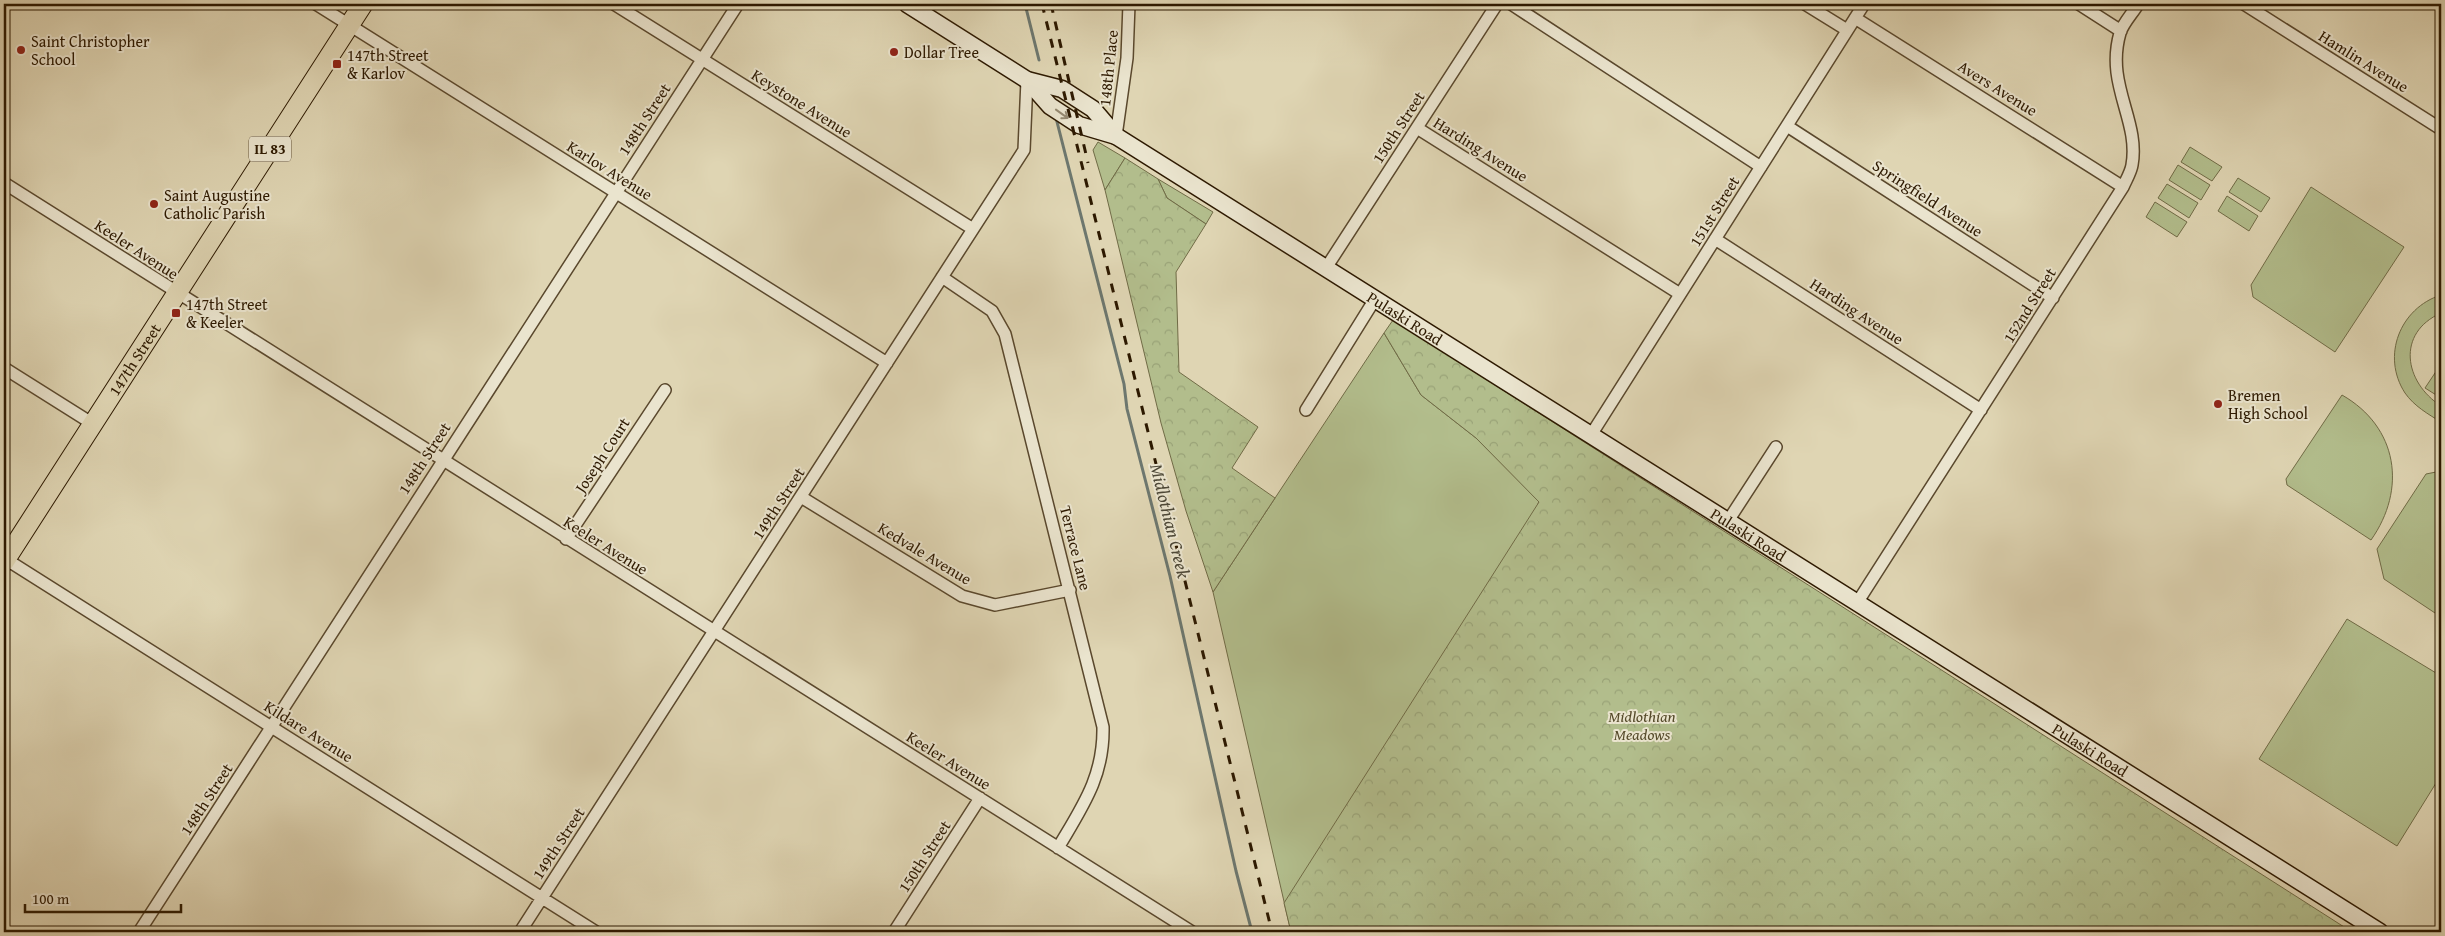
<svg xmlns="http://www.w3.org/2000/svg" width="2445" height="936" font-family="'Gentium Book Plus',serif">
<defs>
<pattern id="forest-crowns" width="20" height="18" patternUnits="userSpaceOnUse" patternTransform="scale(1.25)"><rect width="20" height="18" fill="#b2bd8c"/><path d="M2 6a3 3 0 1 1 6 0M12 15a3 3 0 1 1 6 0" fill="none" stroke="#99a277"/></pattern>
</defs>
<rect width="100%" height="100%" fill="#dfd5b3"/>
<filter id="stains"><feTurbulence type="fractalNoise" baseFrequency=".004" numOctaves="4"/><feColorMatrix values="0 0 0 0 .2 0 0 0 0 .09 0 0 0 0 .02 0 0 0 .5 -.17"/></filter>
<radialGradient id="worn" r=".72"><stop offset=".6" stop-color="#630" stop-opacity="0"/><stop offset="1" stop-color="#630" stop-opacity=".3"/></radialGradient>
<path fill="#b2bd8c" stroke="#706b46" d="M1098,142L1125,158L1105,190L1093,150Z
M2190,147L2222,167L2212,181L2181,162Z
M2178,165L2210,185L2201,200L2169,180Z
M2238,178L2270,198L2261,212L2229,192Z
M1158,179L1213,212L1206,224L1167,198Z
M2167,184L2198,203L2189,218L2158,198Z
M2311,187L2404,247L2335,352L2253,297L2251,285Z
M2227,196L2258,216L2249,231L2218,211Z
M2155,202L2187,222L2177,237L2146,217Z
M2441,295V313C2396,333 2404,382 2441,406V422C2428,414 2414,406 2405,393C2381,356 2400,308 2441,295Z
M1384,333L1421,395L1476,438L1539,501L1380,932H1291L1213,592Z
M2441,364V398L2425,388Z
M2342,395C2398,427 2407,489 2371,540L2287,485L2286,479Z
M2441,471V617L2384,579L2377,549L2426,474Z
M2347,619L2441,676V775L2397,846L2259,759Z"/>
<path fill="url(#forest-crowns)" stroke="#706b46" d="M1125,158L1158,179L1167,198L1206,224L1176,272L1179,372L1258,427L1232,468L1275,498L1213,592L1186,511L1161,423L1105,190Z
M1393,320L2352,932H1291L1284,903L1539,502L1476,438L1421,395L1384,333Z"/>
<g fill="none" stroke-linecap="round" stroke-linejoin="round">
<path stroke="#6d776e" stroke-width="3" d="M1025,4L1039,60
M1056,118L1124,384L1127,409L1170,576L1236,871L1252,932"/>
<g stroke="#5a482d" stroke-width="14">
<path id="minor" d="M316,4L887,363
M614,4L973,229
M1511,4L1761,167
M1805,4L1847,30
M2079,4L2121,31
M2244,4L2441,129
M1855,18L2123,187
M1787,126L2053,298
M1417,128L1680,294
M1116,136L1127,58L1129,4
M4,183L1192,932
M1715,239L1981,410
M1326,268L1497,4
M942,277L992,311L1005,334L1103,727C1104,777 1082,807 1058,848
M4,368L93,424
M1306,410L1375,299
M1591,435L1864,4
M801,497L962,596L995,605L1070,590
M1728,521L1776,447
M566,539L665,390
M4,558L596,932
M1857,603L2123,187C2126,180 2131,172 2132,165C2140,120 2105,85 2120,33C2123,23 2133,13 2138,4
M139,932L738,4
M520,932L1024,150L1027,80
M894,932L980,798"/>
</g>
<g stroke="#2d1900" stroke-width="19">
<g id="secondary">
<path id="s1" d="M907,4L1027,80L1062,89L1093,109L1116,136L2380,932"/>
<path d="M1027,80L1050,106L1079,125L1116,136"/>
</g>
</g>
<g stroke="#2d1900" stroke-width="21">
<g id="primary">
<path id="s2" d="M4,562L363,4"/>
</g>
</g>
<use href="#minor" stroke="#eae4ce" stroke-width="11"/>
<use href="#secondary" stroke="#eae4ce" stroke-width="16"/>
<use href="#primary" stroke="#dfd5b3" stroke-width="19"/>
<path stroke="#2d1900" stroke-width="3" stroke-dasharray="9 9" stroke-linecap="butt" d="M1042,4L1272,932
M1051,4L1088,163"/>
</g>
<defs><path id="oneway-shaft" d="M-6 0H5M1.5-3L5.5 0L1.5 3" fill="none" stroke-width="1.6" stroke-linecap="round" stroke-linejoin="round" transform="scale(1.25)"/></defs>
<use stroke="#958971" href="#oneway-shaft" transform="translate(1062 114) rotate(36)"/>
<g fill="#8f2418" stroke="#eae4ce" stroke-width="2">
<circle cx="21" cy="50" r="5"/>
<circle cx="894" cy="52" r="5"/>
<rect x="332" y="59" width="10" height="10" rx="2.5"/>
<circle cx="154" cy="204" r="5"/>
<rect x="171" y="308" width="10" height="10" rx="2.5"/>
<circle cx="2218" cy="404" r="5"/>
</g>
<g text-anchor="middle" stroke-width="4" stroke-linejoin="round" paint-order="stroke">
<rect fill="#eae4ce" stroke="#66563e" stroke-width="1" x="249" y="136.5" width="42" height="25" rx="4"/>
<g font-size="15" font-weight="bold" fill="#2d1900">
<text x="270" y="154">IL 83</text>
</g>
<g font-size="16" fill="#2d1900" stroke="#eae4ce" text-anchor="start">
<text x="31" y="47">Saint Christopher<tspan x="31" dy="18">School</tspan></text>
<text x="904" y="58">Dollar Tree</text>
<text x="347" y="61">147th Street<tspan x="347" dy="18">&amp; Karlov</tspan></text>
<text x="164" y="201">Saint Augustine<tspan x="164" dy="18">Catholic Parish</tspan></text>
<text x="186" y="310">147th Street<tspan x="186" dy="18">&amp; Keeler</tspan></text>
<text x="2228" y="401">Bremen<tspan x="2228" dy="18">High School</tspan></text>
</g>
<g font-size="16" fill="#2d1900" stroke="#eae4ce">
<text transform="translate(2364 61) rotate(32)" y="6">Hamlin Avenue</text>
<text transform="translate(1108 68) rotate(-84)" y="6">148th Place</text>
<text transform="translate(1998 88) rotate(32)" y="6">Avers Avenue</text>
<text transform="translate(802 103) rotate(32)" y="6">Keystone Avenue</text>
<text transform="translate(644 119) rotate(-57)" y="6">148th Street</text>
<text transform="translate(1398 127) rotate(-57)" y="6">150th Street</text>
<text transform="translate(1481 149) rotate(32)" y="6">Harding Avenue</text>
<text transform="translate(610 170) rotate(32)" y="6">Karlov Avenue</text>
<text transform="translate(1928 198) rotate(33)" y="6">Springfield Avenue</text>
<text transform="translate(1714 211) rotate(-58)" y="6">151st Street</text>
<text transform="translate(137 249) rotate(33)" y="6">Keeler Avenue</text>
<text transform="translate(2029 305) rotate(-58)" y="6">152nd Street</text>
<text transform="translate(1857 311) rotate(33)" y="6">Harding Avenue</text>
<text dy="6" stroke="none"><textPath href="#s1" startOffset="592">Pulaski Road</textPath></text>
<text dy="6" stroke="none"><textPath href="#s2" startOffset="241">147th Street</textPath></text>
<text transform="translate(602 455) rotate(-57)" y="6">Joseph Court</text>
<text transform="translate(424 458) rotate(-57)" y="6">148th Street</text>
<text transform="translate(778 503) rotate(-57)" y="6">149th Street</text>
<text dy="6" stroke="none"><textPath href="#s1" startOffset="998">Pulaski Road</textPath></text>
<text transform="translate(606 545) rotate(32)" y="6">Keeler Avenue</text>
<text transform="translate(1076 548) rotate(76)" y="6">Terrace Lane</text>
<text transform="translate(925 553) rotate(31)" y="6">Kedvale Avenue</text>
<text transform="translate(309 731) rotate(32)" y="6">Kildare Avenue</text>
<text dy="6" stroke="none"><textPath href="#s1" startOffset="1402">Pulaski Road</textPath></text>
<text transform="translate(949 760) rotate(32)" y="6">Keeler Avenue</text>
<text transform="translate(206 799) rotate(-57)" y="6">148th Street</text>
<text transform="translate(558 843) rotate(-57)" y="6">149th Street</text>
<text transform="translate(924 856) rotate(-57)" y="6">150th Street</text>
</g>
<g font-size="16" font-style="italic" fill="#554a2a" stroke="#eae4ce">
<text x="1642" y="722">Midlothian<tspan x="1642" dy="18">Meadows</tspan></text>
</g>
<g font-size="18" font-style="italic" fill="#4d4837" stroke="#eae4ce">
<text transform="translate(1170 521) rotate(76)" y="6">Midlothian Creek</text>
</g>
</g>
<rect width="2445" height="936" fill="none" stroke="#dfd5b3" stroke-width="20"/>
<rect x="5" y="5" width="2435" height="926" fill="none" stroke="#2d1900" stroke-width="2.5"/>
<rect x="10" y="10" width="2425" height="916" fill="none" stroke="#2d1900"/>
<path d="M25 904v8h156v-8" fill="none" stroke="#2d1900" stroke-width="2.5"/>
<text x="32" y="904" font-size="15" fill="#2d1900" stroke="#eae4ce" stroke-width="4" paint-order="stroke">100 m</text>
<rect width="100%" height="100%" filter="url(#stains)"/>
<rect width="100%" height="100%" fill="url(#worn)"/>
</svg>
